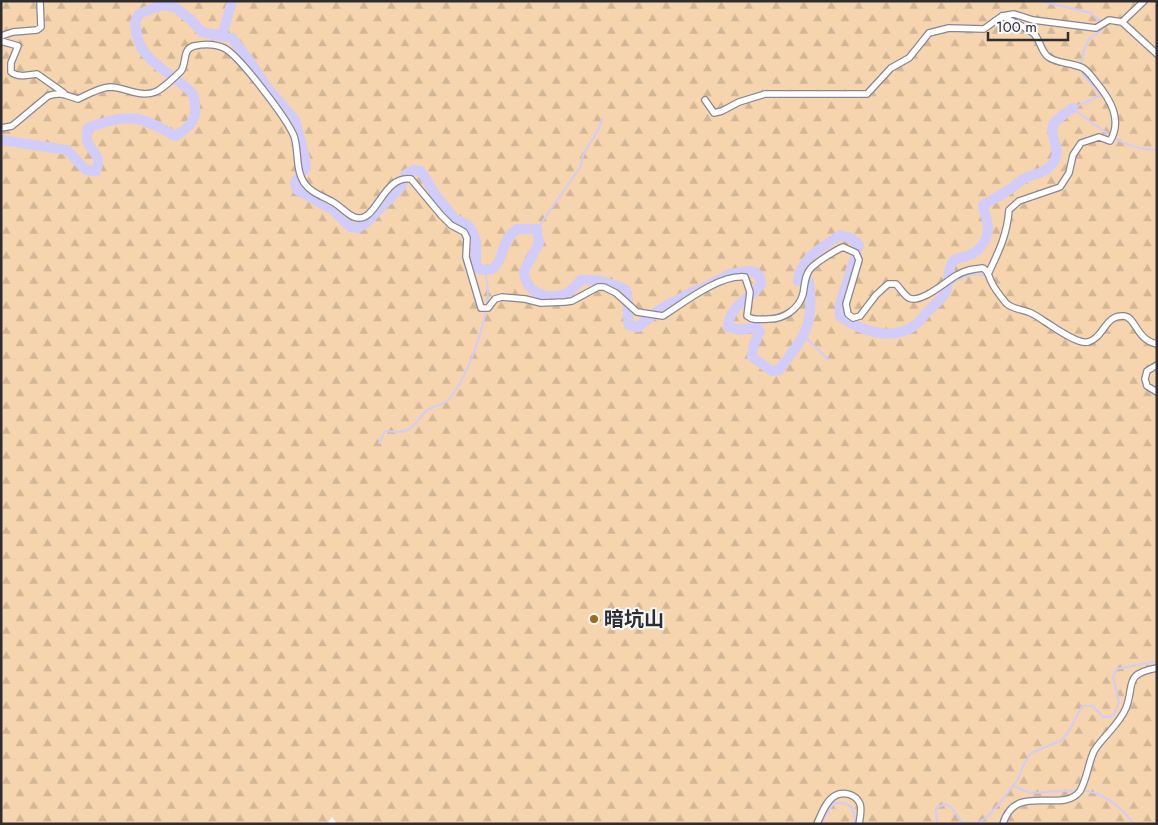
<svg xmlns="http://www.w3.org/2000/svg" width="1158" height="825" font-family="Jost,'Noto Sans TC',sans-serif">
<defs>
<pattern id="forest-firs" width="22" height="20" patternUnits="userSpaceOnUse" patternTransform="scale(1.25)"><rect width="22" height="20" fill="#f6d4ad"/><path d="M5 1l3.5 6h-7zM16 11l3.5 6h-7z" fill="#d3b695"/></pattern>
</defs>
<rect width="100%" height="100%" fill="#fbfbfe"/>
<path fill="url(#forest-firs)" d="M1,1H1157V824H337L332,817L327,824H1Z"/>
<g fill="none" stroke-linecap="round" stroke-linejoin="round">
<path stroke="#d1ccfa" stroke-width="2" d="M1040,1L1091,13L1101,22
M1073,108L1101,95L1082,73L1081,65L1084,50L1089,39L1102,30V27
M1074,109L1095,125L1110,135
M1114,138C1128,146 1141,150 1157,150
M537,229L581,166C581,148 599,137 602,119
M949,285C962,277 971,271 986,276L992,289
M1013,310L1031,316L1043,323
M804,336L828,359
M379,443L385,431C412,434 410,429 426,411C432,406 441,406 447,401C468,380 486,323 488,294C488,286 486,278 485,270
M1014,786L1030,793L1078,790
M1082,790C1104,793 1121,807 1133,823
M820,824L834,803C851,801 855,808 855,824
M937,824L936,808L945,804L951,807L963,823H977L986,818L1000,803L1018,779L1023,766L1031,753L1060,741L1068,733L1082,706H1093L1103,717H1109L1114,715L1119,702L1113,677L1117,669L1157,661"/>
<path stroke="#d1ccfa" stroke-width="10" d="M222,36L232,1
M1,140L67,150L86,170L96,171C103,155 91,153 87,140C86,137 88,131 88,128C127,113 140,115 175,136C187,129 197,121 195,106C194,102 195,98 193,95C183,80 159,71 146,54C138,45 136,34 135,22L139,14L151,9L164,5L176,8L191,20L202,32L232,38L252,64L265,85L295,120L305,157L306,168L295,182L297,190L333,210L350,227L358,228L366,223L401,187L406,174L414,170L421,171L435,194L455,219L468,225L473,232L476,243V263L479,269C502,275 499,252 508,238C510,235 514,232 517,229H537L539,243L524,271C524,293 551,303 569,292C573,289 577,284 581,280C598,279 611,282 626,290C630,302 626,313 629,325L638,327L659,310L694,291L702,289L730,274L747,271L755,272L760,277L761,284C751,299 729,305 728,327L740,330L757,327L760,332L754,344L752,357L772,371L779,370C804,337 815,325 809,282L798,281C799,259 824,246 840,235L851,238L859,245L840,304V316C860,331 893,342 915,325C920,321 924,316 928,311C933,306 940,301 944,295C951,285 946,275 951,265C954,257 962,258 970,255C980,251 988,239 988,228C988,220 984,213 983,205C992,200 1001,195 1010,189C1015,186 1020,180 1026,178C1036,173 1046,173 1053,163C1064,149 1046,134 1055,122C1059,117 1067,112 1073,108"/>
<g stroke="#888693" stroke-width="8">
<path id="minor" d="M1122,22L1144,1
M1,36L13,32L37,30L41,27L40,1
M1,41L18,46L11,63V72C18,78 29,75 37,74L64,93
M705,100L714,113L722,111L739,102L765,94H867L891,68L909,58L929,33L949,28L984,29L1002,16L1014,14L1033,20L1096,28L1109,20L1122,22L1157,54
M1,128L12,126L48,96C60,91 67,96 78,99C89,94 98,88 110,87C124,87 141,98 155,92C161,90 176,76 181,71C187,63 182,49 194,46C203,44 215,44 224,48C239,55 287,119 294,136C299,150 295,171 305,184C312,194 326,197 336,204C342,208 347,214 354,217C377,226 381,175 411,179L441,215L451,225L464,232L467,238L466,257L481,308H488L495,299L502,297L525,299L541,303L565,302L572,301L598,287H604L616,293L637,312L663,316C683,303 720,274 745,277L750,292L747,316C753,321 761,319 769,319C784,319 799,309 803,294C805,285 804,276 811,268C817,262 834,251 843,247L856,253L859,260L846,304L848,314L853,318L860,316L876,295L888,284H896C900,288 904,295 909,298C921,304 946,281 957,275C965,270 973,269 983,268C989,272 988,275 991,281C994,288 1001,297 1006,303C1013,310 1023,309 1031,313C1035,315 1040,318 1044,321C1054,327 1078,345 1088,342C1104,338 1105,314 1124,316C1136,317 1136,340 1157,344
M989,272C999,251 1007,235 1009,210L1019,201L1060,187L1069,173L1073,155L1081,143L1099,137L1110,141C1123,120 1110,99 1096,82C1092,77 1088,71 1083,68C1071,62 1056,64 1047,56C1041,50 1040,41 1035,35C1031,29 1010,21 1002,16
M1157,365L1147,371L1145,379L1147,386L1157,392
M817,824C821,815 825,803 833,797C842,790 856,794 860,804C862,810 860,818 859,824
M1003,824C1015,781 1063,815 1080,791C1087,779 1088,764 1094,751C1103,736 1119,725 1126,708C1135,685 1123,674 1157,668"/>
</g>
<use href="#minor" stroke="#fff" stroke-width="5.5"/>
</g>
<circle fill="#9d6a20" stroke="#fbfbfe" stroke-width="2" cx="594" cy="619" r="5"/>
<g text-anchor="middle" stroke-width="4" stroke-linejoin="round" paint-order="stroke">
<g font-size="20" font-weight="bold" fill="#2d2d32" stroke="#fbfbfe" text-anchor="start">
<text x="604" y="626">暗坑山</text>
</g>
</g>
<rect width="1158" height="825" fill="none" stroke="#2d2d32" stroke-width="5"/>
<path d="M988 32v8h80v-8" fill="none" stroke="#2d2d32" stroke-width="2.5"/>
<text x="996" y="32" font-size="15" fill="#2d2d32" stroke="#fbfbfe" stroke-width="4" paint-order="stroke">100 m</text>
</svg>
